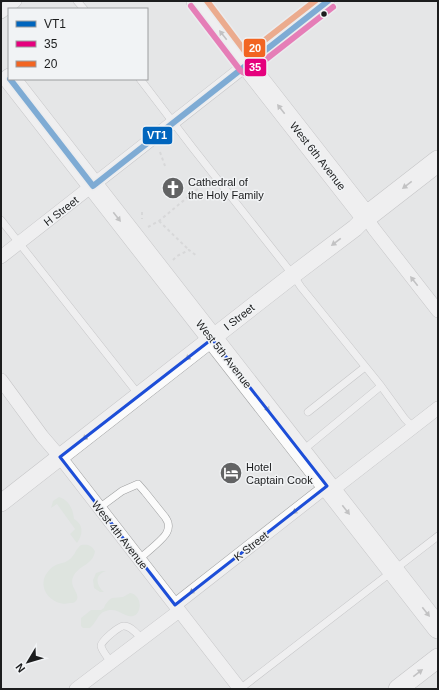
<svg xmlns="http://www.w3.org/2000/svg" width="439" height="690" font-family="Helvetica,sans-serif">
<rect width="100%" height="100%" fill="#e5e6e7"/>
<path fill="#d4e2d6" d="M59,497C69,500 73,509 74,519C84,525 83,534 77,543L70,534L75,529L57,504L51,508L53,501Z
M81,545C88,544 91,545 95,551C93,565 81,564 74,575C67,587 82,593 76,601C74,603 73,603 70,603C57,607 40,594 44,579C45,574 51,567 56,565C60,563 66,563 70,559C75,555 75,550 81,545Z
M102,571H106C94,575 96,585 104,592H100L94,588L93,580L96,573Z
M130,593C143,595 142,614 133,616C123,618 118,605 103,612C98,615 95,624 90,628H83L81,626V618L91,610H101L104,608L105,605L109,600L112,598L123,597Z"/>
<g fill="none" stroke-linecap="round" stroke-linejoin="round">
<g stroke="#9fa0a1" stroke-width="8">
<path id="service" d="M77,1L84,9
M140,79L192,147L293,275L301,287L381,386L405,419L413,427
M1,220L139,395
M308,412L365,367
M302,451L381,386
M99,508L122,491L138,484L145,492L165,517C168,521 170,526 167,532C165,538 145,554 139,559
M111,662C108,658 102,651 101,646C101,641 120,625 124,626C131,626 137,634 142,639
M240,689L438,536"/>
</g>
<g stroke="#9fa0a1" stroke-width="14">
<path id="minor" d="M1,12L15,1
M366,217L374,229L438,311
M1,257L328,1
M1,380L42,436L60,457L240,689
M331,491L438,408
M175,605L327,486
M76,689L179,611"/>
</g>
<g stroke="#9fa0a1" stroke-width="18">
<path id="tertiary" d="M1,503L293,275L355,228L366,217"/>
</g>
<g stroke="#9fa0a1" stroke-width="20">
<path id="secondary" d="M398,689L438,658"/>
</g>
<g stroke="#9fa0a1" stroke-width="22">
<path id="primary" d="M197,1L366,217L438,161
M10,79L438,628"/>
</g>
<path stroke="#c6c7c7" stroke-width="2" stroke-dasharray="3 3" stroke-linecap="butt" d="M160,152L165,166
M192,193L194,197
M142,212V219
M159,221L189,250
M148,227L159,221L207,181
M173,260L177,256L189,250L197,256"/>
<use href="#service" stroke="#fbfbfb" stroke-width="7"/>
<use href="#minor" stroke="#fbfbfb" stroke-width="13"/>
<use href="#tertiary" stroke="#fbfbfb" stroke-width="17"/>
<use href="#secondary" stroke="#fbfbfb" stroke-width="19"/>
<use href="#primary" stroke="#fbfbfb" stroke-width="21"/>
<g stroke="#f1f3f5" stroke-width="9">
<path id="bus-1" d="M10,79L93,186L328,1"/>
</g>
<g stroke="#f1f3f5" stroke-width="9">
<path id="bus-2" d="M191,6L240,70C243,73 247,74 251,71L333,7"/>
</g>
<g stroke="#f1f3f5" stroke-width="9">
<path id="bus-3" d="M207,1L247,54L315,1"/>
</g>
<use href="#bus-1" stroke="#0065bd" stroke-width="6"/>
<use href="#bus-2" stroke="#e5007d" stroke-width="6"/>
<use href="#bus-3" stroke="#f26522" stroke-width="6"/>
</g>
<defs><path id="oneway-solid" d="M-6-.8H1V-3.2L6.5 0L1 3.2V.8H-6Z"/></defs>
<g fill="#979798">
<use href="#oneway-solid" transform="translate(223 35) rotate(-128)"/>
<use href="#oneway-solid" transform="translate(281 109) rotate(-128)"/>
<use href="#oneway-solid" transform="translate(407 185) rotate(142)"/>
<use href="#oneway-solid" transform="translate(117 217) rotate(52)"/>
<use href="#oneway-solid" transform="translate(336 242) rotate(143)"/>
<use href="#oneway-solid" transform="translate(414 281) rotate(-128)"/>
<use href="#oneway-solid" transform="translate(190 356) rotate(142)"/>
<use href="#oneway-solid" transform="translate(266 407) rotate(52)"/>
<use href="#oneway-solid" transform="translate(87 436) rotate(142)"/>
<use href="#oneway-solid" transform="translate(297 510) rotate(142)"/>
<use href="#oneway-solid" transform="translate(346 510) rotate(52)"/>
<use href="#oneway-solid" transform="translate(194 590) rotate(142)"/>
<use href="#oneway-solid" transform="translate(426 612) rotate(52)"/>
<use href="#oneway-solid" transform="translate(418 673) rotate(-38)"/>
</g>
<path d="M0 0H439V690H0ZM212,339L327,486L175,605L60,457Z" fill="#e5e6e7" fill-opacity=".55" fill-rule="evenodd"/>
<path fill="none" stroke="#1d4ed8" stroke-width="3" stroke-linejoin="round" d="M212,339L327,486L175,605L60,457Z"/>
<defs>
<g id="church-disc" transform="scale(1.15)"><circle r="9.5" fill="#626364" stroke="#f1f3f5"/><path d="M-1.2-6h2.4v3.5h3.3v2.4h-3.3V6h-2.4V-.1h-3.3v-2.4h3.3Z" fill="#fff"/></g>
<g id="hotel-disc" transform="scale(1.15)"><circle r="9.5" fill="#626364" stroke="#f1f3f5"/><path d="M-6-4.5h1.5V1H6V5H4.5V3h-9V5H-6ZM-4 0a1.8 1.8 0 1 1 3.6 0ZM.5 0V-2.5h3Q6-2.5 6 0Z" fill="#fff"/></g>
</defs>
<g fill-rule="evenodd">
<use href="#church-disc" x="173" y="188"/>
<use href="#hotel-disc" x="231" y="473"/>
</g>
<circle fill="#1c1d1e" stroke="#f1f3f5" stroke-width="1.5" cx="324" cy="14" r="3.5"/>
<g text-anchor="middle" stroke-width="3" stroke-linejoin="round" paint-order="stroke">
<g font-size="11" fill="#1c1d1e" stroke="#f1f3f5">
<text transform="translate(318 156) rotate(52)" y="4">West 6th Avenue</text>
<text transform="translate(61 211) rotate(-38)" y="4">H Street</text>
<text transform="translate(239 317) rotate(-38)" y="4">I Street</text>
<text transform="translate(224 354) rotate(52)" y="4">West 5th Avenue</text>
<text transform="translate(120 535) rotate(52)" y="4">West 4th Avenue</text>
<text transform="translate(251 546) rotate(-38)" y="4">K Street</text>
</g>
<g font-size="11" fill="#1c1d1e" stroke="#f1f3f5" text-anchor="start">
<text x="188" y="186">Cathedral of<tspan x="188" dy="13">the Holy Family</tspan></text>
<text x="246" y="471">Hotel<tspan x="246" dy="13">Captain Cook</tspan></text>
</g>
</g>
<g stroke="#f1f3f5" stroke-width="1.5">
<rect x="243" y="38" width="23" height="20" rx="4" fill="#f26522"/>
<rect x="244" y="58" width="23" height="19" rx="4" fill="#e5007d"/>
<rect x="142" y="126" width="31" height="19" rx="4" fill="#0065bd"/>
</g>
<g font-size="11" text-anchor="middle" font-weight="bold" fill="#fff">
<text x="255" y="52">20</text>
<text x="255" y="71">35</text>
<text x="157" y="139">VT1</text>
</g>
<rect width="439" height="690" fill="none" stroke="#1c1d1e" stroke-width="4"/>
<rect x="8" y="8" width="140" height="72" fill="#f1f3f5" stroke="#9c9d9f"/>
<rect x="16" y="21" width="20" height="6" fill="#0065bd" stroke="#9c9d9f"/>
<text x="44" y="28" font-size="12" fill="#1c1d1e">VT1</text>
<rect x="16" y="41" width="20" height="6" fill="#e5007d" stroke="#9c9d9f"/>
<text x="44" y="48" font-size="12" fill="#1c1d1e">35</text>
<rect x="16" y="61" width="20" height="6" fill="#f26522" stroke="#9c9d9f"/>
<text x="44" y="68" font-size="12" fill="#1c1d1e">20</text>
<g transform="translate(28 662) rotate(232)" stroke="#f1f3f5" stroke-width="3" paint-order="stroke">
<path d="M0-3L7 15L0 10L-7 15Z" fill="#1c1d1e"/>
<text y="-6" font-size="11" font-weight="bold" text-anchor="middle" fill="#1c1d1e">N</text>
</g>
</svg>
